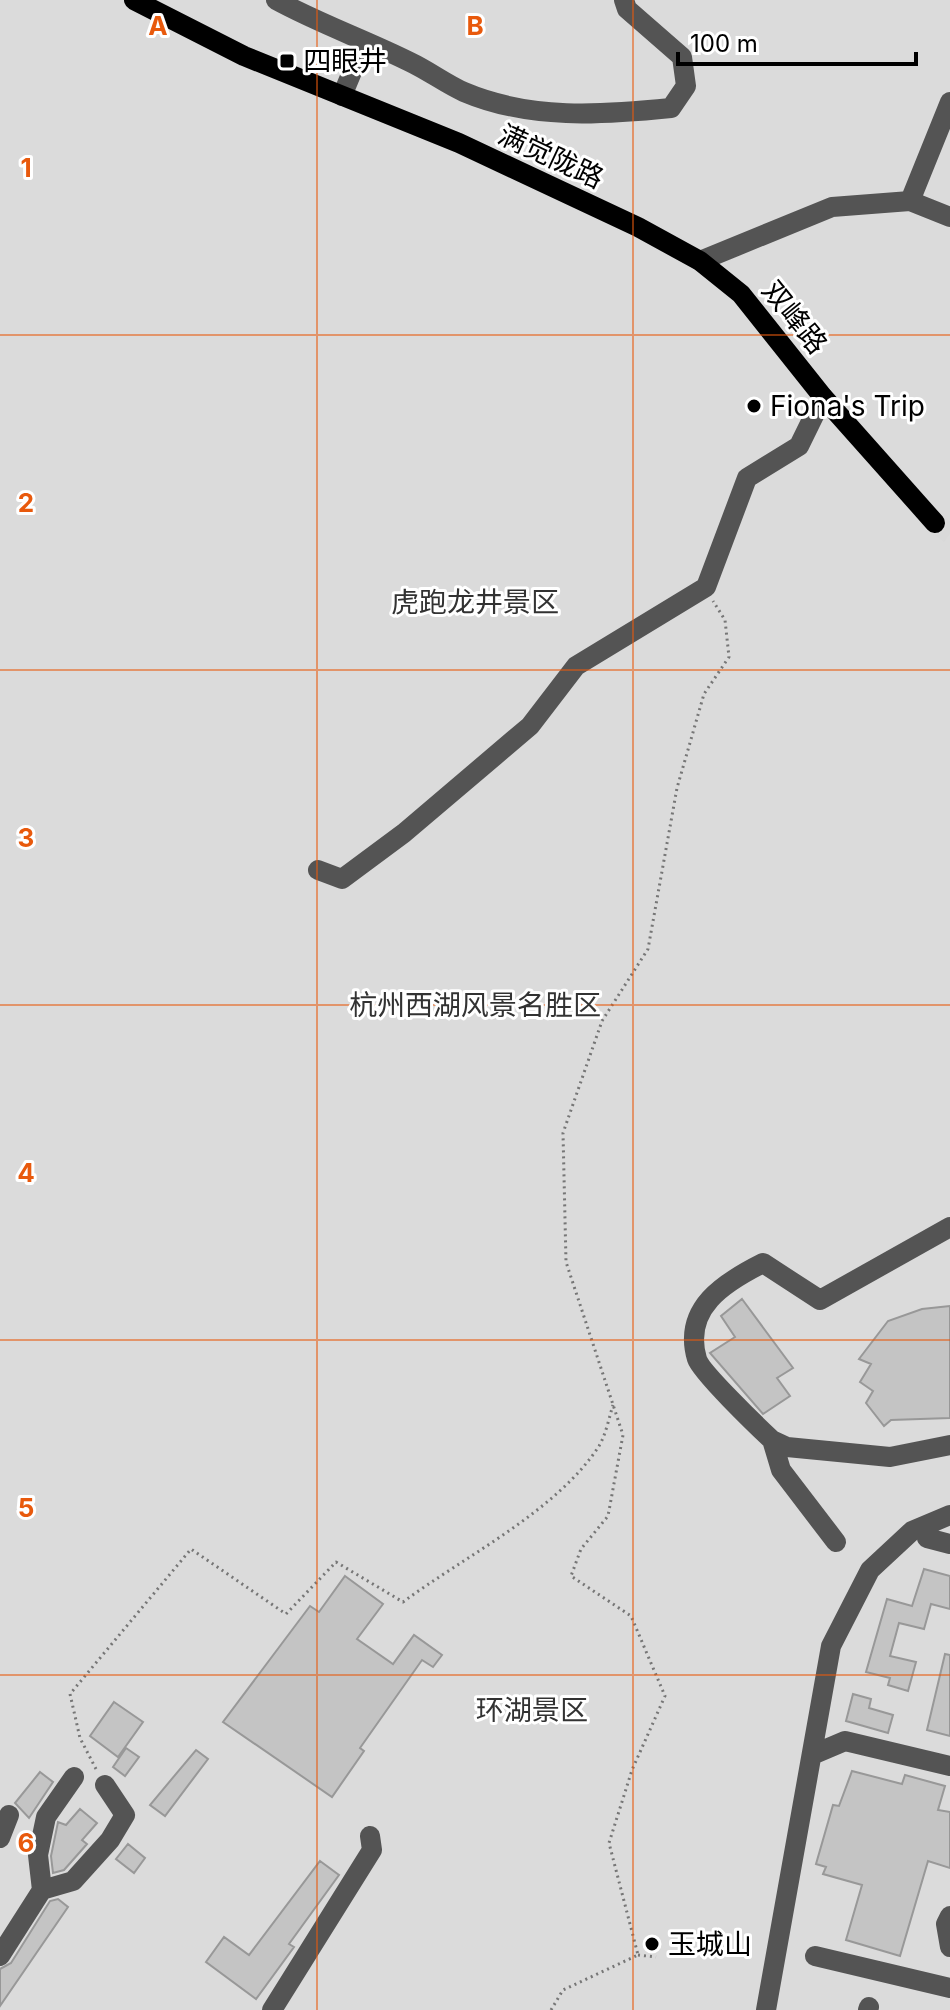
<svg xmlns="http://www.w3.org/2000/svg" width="950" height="2010" font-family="Inter,'Noto Sans SC',sans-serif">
<rect width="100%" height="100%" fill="#fff"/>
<path fill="#dbdbdb" d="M0,0H950V2010H0Z"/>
<path fill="#c4c4c4" stroke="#989898" stroke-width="2" d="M742,1299L793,1368L777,1378L790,1396L763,1414L710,1353L735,1337L721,1316Z
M950,1306V1418L891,1420L884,1426L866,1403L873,1391L860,1382L871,1364L859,1359L888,1321L922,1309Z
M924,1569L950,1576V1609L931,1604L924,1629L899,1623L890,1656L916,1662L908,1691L888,1685L890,1678L866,1672L887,1599L912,1606Z
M345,1576L383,1604L357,1639L393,1664L414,1635L442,1655L433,1667L422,1660L360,1748L364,1751L332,1797L223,1722L310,1606L319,1612Z
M945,1654L950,1655V1736L927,1730Z
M853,1694L871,1699L869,1708L893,1715L888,1733L846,1721Z
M114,1702L143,1722L118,1757L90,1736Z
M126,1748L139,1757L125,1776L113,1767Z
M196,1750L208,1759L165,1816L150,1805Z
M852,1771L902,1784L905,1775L945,1786L938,1810L950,1812V1868L928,1861L900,1956L846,1940L862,1885L823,1874L826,1867L816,1864L833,1805L839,1806Z
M40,1772L53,1782L29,1818L15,1803Z
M80,1809L97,1823L82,1840L87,1844L64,1870L53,1873L51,1856L58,1822L66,1825Z
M128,1844L145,1858L134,1873L116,1859Z
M320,1861L339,1875L289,1944L294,1947L256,1999L206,1962L224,1937L249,1955Z
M58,1899L68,1907L0,2006V1969L11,1963L50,1901Z"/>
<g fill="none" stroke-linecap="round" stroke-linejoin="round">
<path stroke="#d9d9d9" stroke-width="20" stroke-dasharray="20 10" stroke-linecap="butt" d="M935,523L950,534"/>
<g stroke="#dbdbdb" stroke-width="24">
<path id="major" d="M134,0L244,56L459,143L638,227L700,261L741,294L823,397L935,523"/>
</g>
<path stroke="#767676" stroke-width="3" stroke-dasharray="2 4" stroke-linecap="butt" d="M96,1769L80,1738L70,1694L191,1549L286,1614L336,1562L403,1602C465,1556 557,1511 599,1446C606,1434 609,1418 613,1405
M638,1955L656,1957
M551,2010L563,1990L638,1955L609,1843L632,1770L665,1696L631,1616L571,1576L581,1549L608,1516L623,1435L566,1262L563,1133L602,1021L648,949L677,788L704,694L729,657L725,620L713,601"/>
<path stroke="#545454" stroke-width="20" d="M276,0C320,24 366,40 410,62C429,71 446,84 464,92C530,120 602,115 671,108L686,86L682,57L627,9L624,0
M342,96L364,43
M910,201L950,102
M700,261L832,207L910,201L950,217
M318,870L342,879L404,833L530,726L576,666L706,587L747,478L799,446L823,397
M950,1227L820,1300L763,1263C725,1282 682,1308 697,1359C701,1372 758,1427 772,1440L787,1447L890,1457L950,1445
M772,1440L781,1470L836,1542
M927,1538L950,1544
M812,1755L845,1741L950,1766
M0,1838L9,1815
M42,1890L73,1881L110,1840L125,1815L105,1785
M950,1916L946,1924L950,1947
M0,1956L42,1890L38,1855L46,1817L74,1777
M815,1956L950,1988
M272,2010L372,1850L370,1836
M766,2010L831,1646L870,1570L912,1531L950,1515
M868,2010L869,2007"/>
<use href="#major" stroke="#000" stroke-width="20"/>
</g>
<path fill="none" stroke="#e8590c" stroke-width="2" stroke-opacity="0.55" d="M317,0V2010M633,0V2010M0,335H950M0,670H950M0,1005H950M0,1340H950M0,1675H950"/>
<g fill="#000" stroke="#fff" stroke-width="3">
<rect x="279" y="53" width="16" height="16" rx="4"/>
<circle cx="754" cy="406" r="8"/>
<circle cx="652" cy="1944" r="8"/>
</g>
<g text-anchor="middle" stroke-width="6" stroke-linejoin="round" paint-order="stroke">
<g font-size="28" fill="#000" stroke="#fff" text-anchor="start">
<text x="303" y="71">四眼井</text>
<text x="770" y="416">Fiona's Trip</text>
<text x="668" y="1954">玉城山</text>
</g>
<g font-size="28" fill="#000" stroke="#fff">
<text transform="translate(551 156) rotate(25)" y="10">满觉陇路</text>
<text transform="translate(795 317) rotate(51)" y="10">双峰路</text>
</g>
<g font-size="28" fill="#323232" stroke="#fff">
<text x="475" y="612">虎跑龙井景区</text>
<text x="475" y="1015">杭州西湖风景名胜区</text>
<text x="532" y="1720">环湖景区</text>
</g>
</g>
<g font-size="26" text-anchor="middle" font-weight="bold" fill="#e8590c" stroke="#fff" stroke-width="6" stroke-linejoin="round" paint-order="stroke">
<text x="158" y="35">A</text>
<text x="475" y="35">B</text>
<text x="26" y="177">1</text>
<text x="26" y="512">2</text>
<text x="26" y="847">3</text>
<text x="26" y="1182">4</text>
<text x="26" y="1517">5</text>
<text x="26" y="1852">6</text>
</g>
<path d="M678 52v12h238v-12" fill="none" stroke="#000000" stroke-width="4"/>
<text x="690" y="52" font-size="24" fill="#000000" stroke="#ffffff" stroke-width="6" paint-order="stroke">100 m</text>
</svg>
